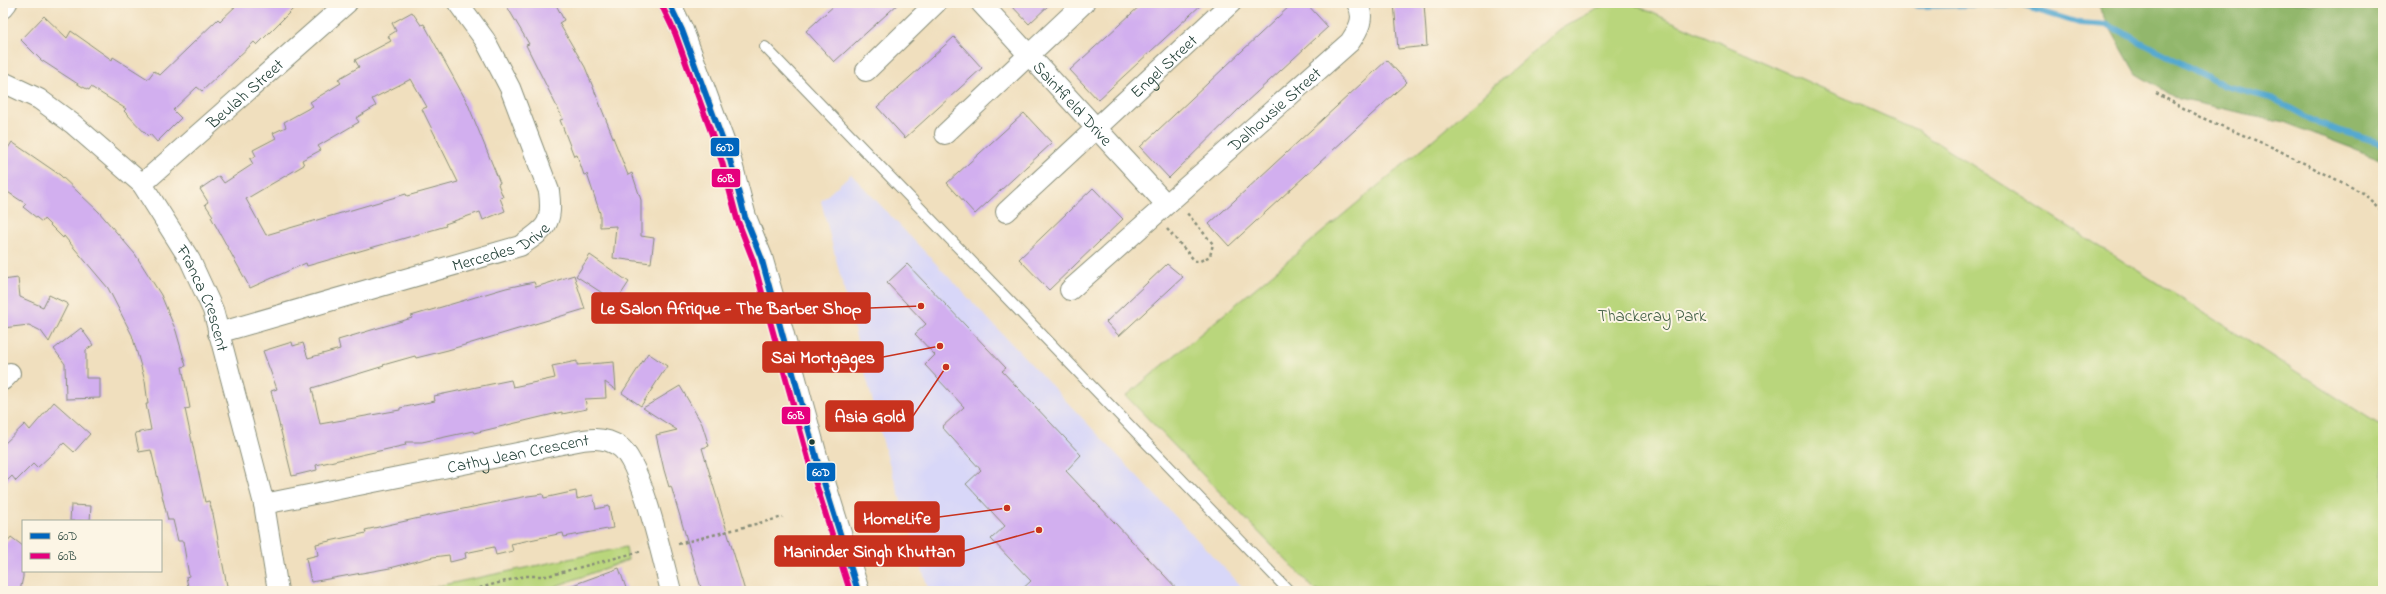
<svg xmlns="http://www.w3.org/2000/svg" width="2386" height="594" font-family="'Indie Flower',sans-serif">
<rect width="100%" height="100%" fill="#fcf5e5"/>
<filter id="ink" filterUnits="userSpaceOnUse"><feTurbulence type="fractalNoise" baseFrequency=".025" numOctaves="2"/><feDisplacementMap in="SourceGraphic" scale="8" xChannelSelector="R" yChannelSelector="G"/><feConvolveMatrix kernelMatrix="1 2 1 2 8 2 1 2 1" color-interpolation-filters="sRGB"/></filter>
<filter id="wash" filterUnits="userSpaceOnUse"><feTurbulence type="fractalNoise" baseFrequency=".012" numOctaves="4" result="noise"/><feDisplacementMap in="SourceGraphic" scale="16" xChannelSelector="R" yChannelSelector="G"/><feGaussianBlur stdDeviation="0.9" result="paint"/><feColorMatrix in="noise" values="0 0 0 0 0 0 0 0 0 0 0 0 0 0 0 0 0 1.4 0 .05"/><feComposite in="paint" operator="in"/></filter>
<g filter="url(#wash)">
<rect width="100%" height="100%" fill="#f0dfbe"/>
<path fill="#d8d7f8" d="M851,174L1246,591H929L886,453L821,201Z"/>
<path fill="#b9d67c" stroke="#6c8a58" d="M1608,3H1630L1917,130L2383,427V591H1316L1126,396L1429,143L1560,29Z
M626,547L628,560L548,589V591H414Z"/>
<path fill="#92b76c" stroke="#587a50" d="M2096,3H2383V160L2284,122L2179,99L2136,74Z"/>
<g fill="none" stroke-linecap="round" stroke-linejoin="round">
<path stroke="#54a9d0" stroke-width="6" d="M1912,3L1917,6L2017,4L2079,23L2108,25L2225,86L2274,99L2319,124L2383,144"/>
</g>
<g id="blocks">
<path fill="#d2afef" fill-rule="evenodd" d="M239,3H299L257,45L254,42L202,91L197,87L173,110L181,118L157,142L150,134L148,136L124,111L126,109L91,87L89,90L81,86L41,60L21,40L44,16L67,38L71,31L112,60L113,57L148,79L154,71L160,75L218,19L220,21Z
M505,3H555L564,20L559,23L585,67L628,175L632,173L641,200V236L654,238L651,263L613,258L616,226L600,227V213L587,174L584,175L577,155L574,156L560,120L563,119L526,45L529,44Z
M837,3H899L834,62L806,31Z
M1009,3H1051L1029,24Z
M1143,3H1203L1098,100L1070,70Z
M1293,3H1306L1328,27L1245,103L1169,178L1140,147Z
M1394,3H1424L1427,46L1398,49Z
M412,12L421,25L424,24L467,102L500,183L498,184L503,197L500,198L505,211L483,220L480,212L445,224L446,226L395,241L307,266L306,263L250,288L211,217L213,216L205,204L208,202L200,189L219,176L224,183L253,164L250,159L256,156L253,150L276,138L273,133L286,127L284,122L313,106L310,102L341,83L338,79L359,67L355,60L391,41L388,36L396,31L392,23ZM411,79L427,107L422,109L458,182L407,196L406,194L266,235L246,199L304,165L302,160L321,150L318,146L359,122L356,118L376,106L372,99Z
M954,37L982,68L905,138L877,107Z
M1387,60L1407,82L1229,246L1209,224Z
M1024,113L1052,143L975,214L947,183Z
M12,142L60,175L99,212L135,254L161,295L176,331L186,366L182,367L190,408L185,409L205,502L209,501L213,514L228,591H189L186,577L189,576L183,541H178L173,520H168L151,450L139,452L135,433L151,430L146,404H148L145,381L132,335L108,288L64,236L63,238L44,219L42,222L23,207L26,204L3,189V156Z
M1093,188L1123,219L1049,290L1019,259Z
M590,255L629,282L616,302L576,276Z
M907,264L1006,368L1002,371L1081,455L1066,471L1179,591H1020L1031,581L991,539L1005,526L966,484L981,470L942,427L964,407L925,365L935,355L915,334L926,324L887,283Z
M1167,264L1183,277L1119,336L1106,322Z
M574,275L585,309L448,350L416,358L415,356L383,365L384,366L312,388L320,424L400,410V408L435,401L434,396L477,387L511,380L513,387L555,378L552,366L577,361V365L614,362L616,390L605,382L606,398L585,399L587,409L562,414V412L474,433L473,431L422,442H405L406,445L316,465L317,470L292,476L271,391L277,389L263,351L292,342L293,346L303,343L308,358L340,349L338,340L412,318L411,316L506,288L534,282L536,287Z
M18,278L20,297L43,307L49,295L68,304L49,342L41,331L29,325L3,328V280Z
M81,328L93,345L86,350V378H100V398L66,399L65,364L54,349Z
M648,353L667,366L641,406L622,393Z
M680,386L702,424L709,446L702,448L745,591H702L671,486L669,487L664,470L656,435L677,430L643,408Z
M54,402L90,434L74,452L64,443L37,468L33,464L16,481L12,476L3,485V445L25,424L30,430Z
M576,491L577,499L593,495L596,509L609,506L613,528L564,537L563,533L511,544L513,551L496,555L494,547L465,553L466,558L450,562L449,555L433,557L390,568L311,582L306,558L318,555L316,544L366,533L365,530L433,515L528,496L543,494L544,498Z
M71,505L91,506L90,521H70Z
M11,537L23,546V577L20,591H3V547Z
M619,568L627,591H562V589Z"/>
</g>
</g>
<g filter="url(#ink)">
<use href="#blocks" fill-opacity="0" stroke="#888e79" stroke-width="1"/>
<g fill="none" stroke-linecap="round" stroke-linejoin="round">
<g stroke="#888e79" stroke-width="12">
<path id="lane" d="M765,47L1289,591"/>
</g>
<g stroke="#888e79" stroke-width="22">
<g id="street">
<path id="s1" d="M981,3L1166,204"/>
<path d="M3,8L7,3"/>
<path d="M866,71L936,3"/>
<path id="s2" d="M3,82L39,99L73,124L142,184L190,260L213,310L264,504L278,591"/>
<path d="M945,134L1084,3"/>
<path id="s3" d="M142,184L347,3"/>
<path id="s4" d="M1006,212L1231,3"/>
<path id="s5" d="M1070,290L1350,42C1358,30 1366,18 1357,3"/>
<path id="s6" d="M218,333L520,246C547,228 553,224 549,191L510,88L485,40L458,3"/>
<path d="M3,380L10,373"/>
<path id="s7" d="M264,504L567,443C586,439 603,435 620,447C642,463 663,562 671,591"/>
</g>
</g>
<g stroke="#888e79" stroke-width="24">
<path id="secondary" d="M669,3L682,30L730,160L745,217L761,257L777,313L817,460L858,591"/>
</g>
<path stroke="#888e79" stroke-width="2.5" stroke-dasharray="3 3" stroke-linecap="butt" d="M2156,93L2200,117L2274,148L2363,193L2383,212
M1167,229L1195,261H1200L1210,256L1213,244L1186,212
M678,544L783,517
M468,591L525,576H547L642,551"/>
<use href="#lane" stroke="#fff" stroke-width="10"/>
<use href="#street" stroke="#fff" stroke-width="20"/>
<use href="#secondary" stroke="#fff" stroke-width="22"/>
<g stroke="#fcf5e5" stroke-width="9">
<path id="bus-1" d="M669,3L682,30L730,160L745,217L761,257L817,460L858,591"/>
</g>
<g stroke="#fcf5e5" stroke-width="9">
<path id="bus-2" d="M662,6L675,33L722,162L737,219L753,260L809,462L850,591"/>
</g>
<use href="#bus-1" stroke="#0065bd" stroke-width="6"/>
<use href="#bus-2" stroke="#e5007d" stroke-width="6"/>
</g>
</g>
<circle fill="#1f3d34" stroke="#fcf5e5" stroke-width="1.5" cx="812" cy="442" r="3.5"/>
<g text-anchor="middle" stroke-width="4" stroke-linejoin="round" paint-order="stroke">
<g font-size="17" fill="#1f3d34" stroke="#fcf5e5">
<text dy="6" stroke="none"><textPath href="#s4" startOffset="215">Engel Street</textPath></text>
<text dy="6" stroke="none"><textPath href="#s3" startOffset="137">Beulah Street</textPath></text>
<text dy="6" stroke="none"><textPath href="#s1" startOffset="136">Saintfield Drive</textPath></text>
<text dy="6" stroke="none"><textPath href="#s5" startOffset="273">Dalhousie Street</textPath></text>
<text dy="6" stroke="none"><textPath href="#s6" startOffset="296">Mercedes Drive</textPath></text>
<text dy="6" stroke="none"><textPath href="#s2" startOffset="304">Franca Crescent</textPath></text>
<text dy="6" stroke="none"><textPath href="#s7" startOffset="259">Cathy Jean Crescent</textPath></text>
</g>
<g font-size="17" fill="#3e5c42" stroke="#fcf5e5">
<text x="1652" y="321">Thackeray Park</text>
</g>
</g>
<path fill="none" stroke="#c8321e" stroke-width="1.5" d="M921 306L870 308M940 346L883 357M946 367L913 416M1007 508L939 517M1039 530L964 551"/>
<g fill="#c8321e" stroke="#fcf5e5" stroke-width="1.5">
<circle cx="921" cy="306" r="4"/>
<circle cx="940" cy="346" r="4"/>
<circle cx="946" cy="367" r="4"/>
<circle cx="1007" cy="508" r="4"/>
<circle cx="1039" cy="530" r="4"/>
</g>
<g fill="#c8321e" stroke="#c8321e" stroke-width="1.5">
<rect x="592" y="293" width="278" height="30" rx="4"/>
<rect x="763" y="342" width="120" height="30" rx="4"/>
<rect x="826" y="401" width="87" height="30" rx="4"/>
<rect x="855" y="502" width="84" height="30" rx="4"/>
<rect x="775" y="536" width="189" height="30" rx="4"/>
</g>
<g font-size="18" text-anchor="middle" font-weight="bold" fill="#fff">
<text x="731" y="314">Le Salon Afrique - The Barber Shop</text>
<text x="823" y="363">Sai Mortgages</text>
<text x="870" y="422">Asia Gold</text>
<text x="897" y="524">HomeLife</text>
<text x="869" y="557">Maninder Singh Khuttan</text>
</g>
<g stroke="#fcf5e5" stroke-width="1.5">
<rect x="710" y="137" width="30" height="20" rx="4" fill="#0065bd"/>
<rect x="711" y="168" width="30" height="20" rx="4" fill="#e5007d"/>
<rect x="781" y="406" width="30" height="19" rx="4" fill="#e5007d"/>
<rect x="806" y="462" width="30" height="20" rx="4" fill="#0065bd"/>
</g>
<g font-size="11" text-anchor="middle" font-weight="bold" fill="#fff">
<text x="725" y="151">60D</text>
<text x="726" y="182">60B</text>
<text x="796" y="419">60B</text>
<text x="821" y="476">60D</text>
</g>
<rect width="2386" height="594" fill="none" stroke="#fcf5e5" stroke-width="16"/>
<rect x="22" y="520" width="140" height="52" fill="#fcf5e5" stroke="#a4ab9e"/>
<rect x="30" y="533" width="20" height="6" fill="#0065bd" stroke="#a4ab9e"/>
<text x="58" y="540" font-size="12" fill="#1f3d34">60D</text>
<rect x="30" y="553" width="20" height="6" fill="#e5007d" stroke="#a4ab9e"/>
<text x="58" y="560" font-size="12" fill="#1f3d34">60B</text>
</svg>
